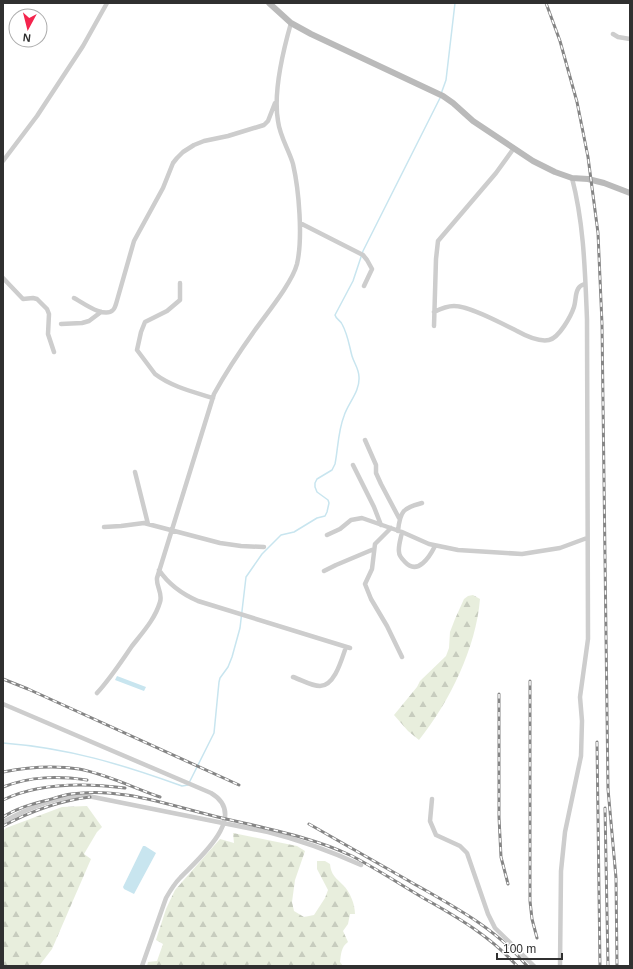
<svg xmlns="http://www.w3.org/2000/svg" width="633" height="969" font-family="Helvetica,sans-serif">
<defs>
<pattern id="forest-firs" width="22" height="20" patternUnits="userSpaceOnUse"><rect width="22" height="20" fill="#e8eedd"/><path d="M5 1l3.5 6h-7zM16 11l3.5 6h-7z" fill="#c7ccbe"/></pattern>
</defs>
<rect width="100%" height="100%" fill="#fff"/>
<path fill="url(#forest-firs)" d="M473,595L480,599C476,648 450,701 419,740L408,731L394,715L417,687L420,681L446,656L449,648L450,632L455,619L464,599L468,596Z
M87,806L102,827L97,832L84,854L91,859L52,949L39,966H3V831L6,828L62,807Z
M233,833L297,846L305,851L295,880L292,902L294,911L304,917L314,915L325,898L328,890L317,869V861H325L330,864C331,875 336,878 343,885C350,892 355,904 355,914H350L348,924L343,931L348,942C341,947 341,954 340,962L343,966H250L249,964L248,966H147L148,962L157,961L163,944L156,940L166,909L175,890L220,839L234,843Z"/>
<path fill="#c8e5ef" d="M117,676L146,687L144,691L115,680Z
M143,846H145L156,853L134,894L124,889L123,887Z"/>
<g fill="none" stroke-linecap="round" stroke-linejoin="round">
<path stroke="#c8e5ef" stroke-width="1.5" d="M441,94L446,80L455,3
M3,743C68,748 121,764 182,786L188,785L214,733L219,682L220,678L228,667L232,657L240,628L246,577L262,554L281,535L294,532L317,518L325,516L327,512L329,503L328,500L317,492L315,487V483L317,479L332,470L335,464C338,449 338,431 344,416C348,403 360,392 359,377C359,369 354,363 352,356C349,345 348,335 342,324C340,320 336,319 335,315L353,281L363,251L440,98"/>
<path stroke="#cdcdcd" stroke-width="4.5" d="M613,34L618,37L630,39
M3,161L37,116L83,46L107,3
M300,223L363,255L367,260L372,269L364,286
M3,278L23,299L33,298L37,299L47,309L49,314L48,334L54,352
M180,283V300L167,311L145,322L141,332L137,350L155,374C172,387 194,392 213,398
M74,298C82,302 104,319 113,310C114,310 116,304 116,304L134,241L163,188L173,163L177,158L183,152L194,145L204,141L228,136L264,125L268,121L275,103
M434,312C440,309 447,306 454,306C470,306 503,324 517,331C526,336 539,342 549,340C559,338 571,316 574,307C576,301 575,294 578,289C580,285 582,285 585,284
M61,324L82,323L89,321L101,312
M434,326L436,259L438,241L496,173L514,148
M365,440L376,465V473L381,484L399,518
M353,465L374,507L381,525
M135,472L148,524
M104,527L121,526L144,523L220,543L241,546L264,547
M391,528L375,544L372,569L365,584L371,599L387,626L402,657
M398,531C400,511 403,508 422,503
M402,532C401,538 398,546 399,552C399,556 402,559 405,562C418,576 430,556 435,546
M327,535L340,529L351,520L362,518L402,532L429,544L458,550L522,554L560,548L587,538
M159,570C169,585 182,594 198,601L350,648
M324,571L336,565L374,549
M293,677C302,680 311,686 320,686C335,686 342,658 346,647
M97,693C110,679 121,662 132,646C143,632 155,619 160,602C163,593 156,587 157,578L214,394C226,372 240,351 255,330C267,313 292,283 297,264C303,238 299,190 293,164C289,150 280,137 278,121C273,93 283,51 291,23
M3,704L211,793C250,816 198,859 180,878C174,884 170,891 166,898L142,966
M432,799L430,821L436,835L460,846L467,853L488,914L495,928L534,966
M3,822C28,808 58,795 88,796L268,832C300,840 330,851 361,865
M560,966L561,871L565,832L581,756L582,721L580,697L588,639L587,319C585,271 584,224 572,178"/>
<path stroke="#bababa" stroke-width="6" d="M269,3L291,23L311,34L443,96L453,103L473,121L533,161L555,172L572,178L588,179L604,183L630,193"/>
<g stroke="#858585" stroke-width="3">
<path id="rail" d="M546,3L560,41L577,102L588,157L598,233L602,324L608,789L616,878L617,966
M3,679L28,689L239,785
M530,681V901L532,919L537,938
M499,694V817L501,857L508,884
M597,742L600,966
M3,772C28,767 53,765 79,769C106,774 134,788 160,797
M3,787C31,776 58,776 87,780
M3,800C40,782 85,783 125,788
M605,808L608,966
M3,817C17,808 32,804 48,800C55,798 63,795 71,794C119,787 165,804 210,815C257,827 308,835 352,856C377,869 401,885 425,899C459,918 491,937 517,966
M309,824C342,843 376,862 409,881C451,905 496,928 527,966
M3,826C31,811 58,801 90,797"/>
</g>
<use href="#rail" stroke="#fff" stroke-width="1.5" stroke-dasharray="4.5" stroke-linecap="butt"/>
</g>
<rect width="633" height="969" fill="none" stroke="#303030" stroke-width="8"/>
<g transform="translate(28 28) rotate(187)"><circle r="19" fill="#ffffff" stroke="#acacac"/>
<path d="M0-3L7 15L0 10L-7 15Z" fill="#f4244d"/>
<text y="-6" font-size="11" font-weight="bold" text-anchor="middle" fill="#303030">N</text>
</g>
<path d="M497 953v6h65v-6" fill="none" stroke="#303030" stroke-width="2"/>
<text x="503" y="953" font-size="12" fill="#303030" stroke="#ffffff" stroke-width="3" paint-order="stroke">100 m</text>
</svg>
